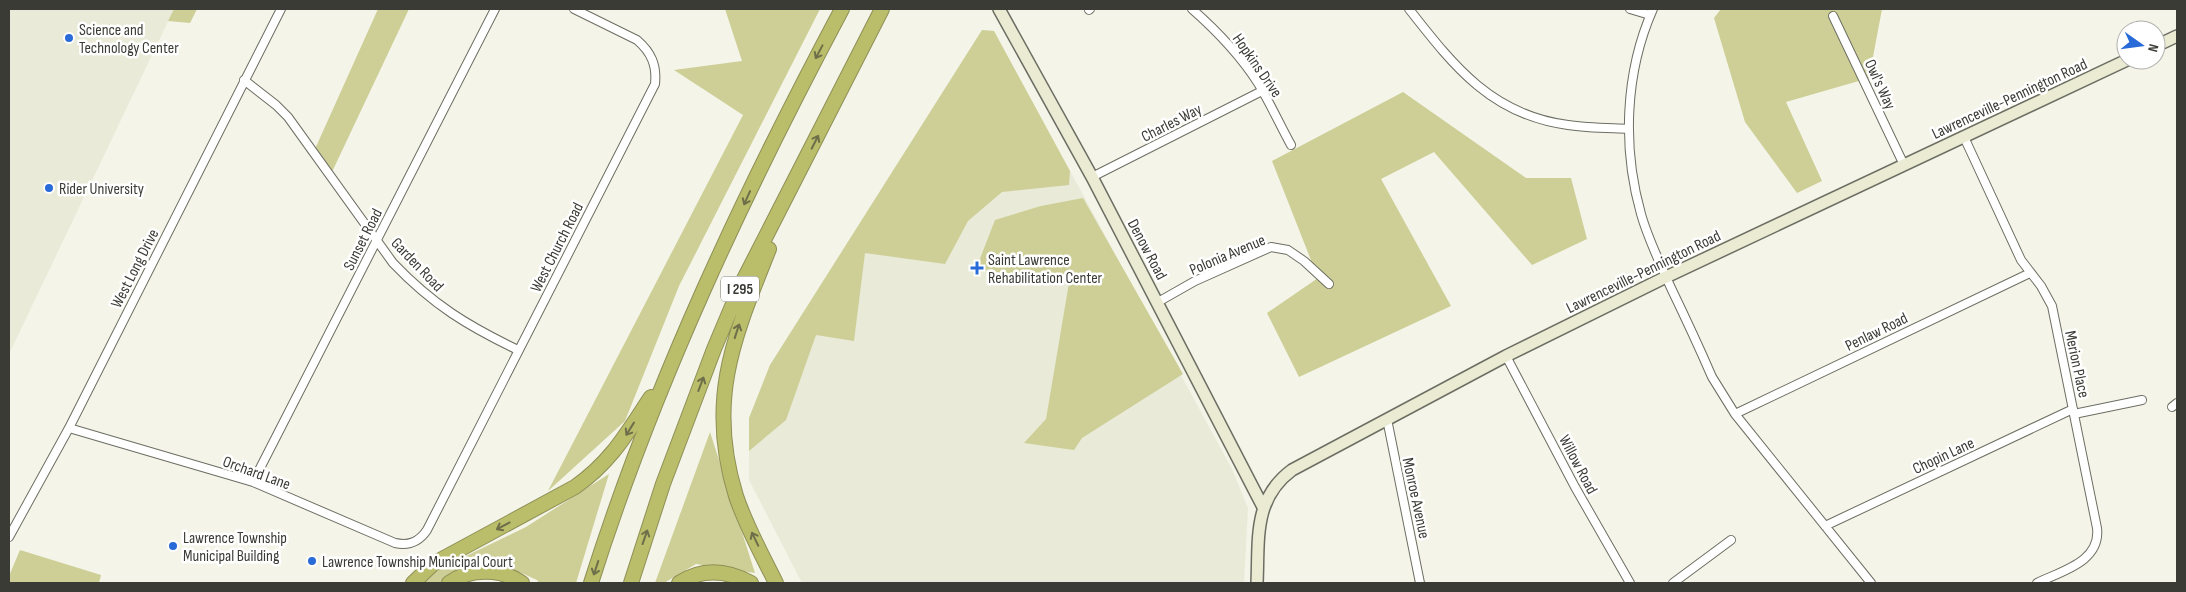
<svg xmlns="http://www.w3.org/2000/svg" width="2186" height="592" font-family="'Sofia Sans Condensed',sans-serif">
<rect width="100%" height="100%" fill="#f4f4e8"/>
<path fill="#e9ead7" d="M9,9H174L9,354Z
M982,30L994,31L1232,469L1248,508L1244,583H802L749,480V418L770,365Z"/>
<path fill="#cdcf96" d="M174,9H197L190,23L168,21Z
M378,9H409L331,174L315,149Z
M725,9H820L679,286L625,421L548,491L743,115L674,70L742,61Z
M1721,9H1882L1869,78L1786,102L1822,181L1797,193L1745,122L1714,18Z
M982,30L994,31L1070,171L1069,185L1002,192L968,221L945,264L865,253L854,341L816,335L786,420L749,451V418L770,365Z
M1403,92L1526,178H1571L1587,239L1532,265L1434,152L1381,179L1451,306L1299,377L1267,313L1318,278L1272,161Z
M1083,198L1183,374L1082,438L1074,450L1024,443L1046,419L1069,283L976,269L995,220L1041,206Z
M710,432L755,573L696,564L664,583H655Z
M609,474L576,583H539L537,580L499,563L455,571L441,583H424L433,572L526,527Z
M20,550L101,575L99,583H9V576Z"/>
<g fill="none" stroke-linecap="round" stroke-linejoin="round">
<g stroke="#6d6e63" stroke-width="10">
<path id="street" d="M1192,9C1217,31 1240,55 1258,83C1270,103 1280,125 1291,145
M1409,9C1453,65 1491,115 1568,125C1588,128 1609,128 1629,129
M1630,9L1650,15
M1653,9C1625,72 1622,147 1641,214C1648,239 1660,263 1671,288C1685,317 1699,347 1712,377L1735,414L1871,583
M1089,10L1090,9
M1833,16L1904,165
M244,80L276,105L288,117L393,263C433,305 468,326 518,350
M1964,137L2021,260L2041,286L2052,306L2097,528C2101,562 2061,571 2037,583
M1092,177L1262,91
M1158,302L1195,281L1271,247L1288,250L1304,261L1329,284
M1506,356L1575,487L1630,583
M2172,407L2177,403
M1735,414L2030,273
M2074,414L2142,400
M1387,419L1420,583
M69,428L253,482L395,543C409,546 419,542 427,530L655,84C657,65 651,52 637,40L574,9
M253,482L495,9
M1825,526L2073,409
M9,537L69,428L281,9
M1673,583L1731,540"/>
</g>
<g stroke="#6d6e63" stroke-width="14">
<path id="secondary" d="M999,9L1092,177L1263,507
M2156,46L2177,36
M1257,583C1259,539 1253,499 1292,470L1506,356L1666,277L2127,60"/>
</g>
<g stroke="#8e9057" stroke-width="16">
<path id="highway" d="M769,249C734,337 706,400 736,496C746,526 762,555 776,583
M413,583L433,564L575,487C611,462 627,433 651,397
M449,583C470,568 501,568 522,583
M591,583C654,384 744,193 842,9
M631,583L663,484L714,349L741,285L882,9
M679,583C702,568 727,570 751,583"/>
</g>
<use href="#street" stroke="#fff" stroke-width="8"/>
<use href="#secondary" stroke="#eaebd2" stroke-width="11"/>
<use href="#highway" stroke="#babd69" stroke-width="14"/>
</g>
<defs><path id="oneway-shaft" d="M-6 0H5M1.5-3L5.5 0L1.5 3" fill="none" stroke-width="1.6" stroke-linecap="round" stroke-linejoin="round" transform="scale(1.25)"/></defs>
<g stroke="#6e6f4a">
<use href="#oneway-shaft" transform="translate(819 52) rotate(118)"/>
<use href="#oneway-shaft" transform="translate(815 142) rotate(-63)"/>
<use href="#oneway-shaft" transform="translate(747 198) rotate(114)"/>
<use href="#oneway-shaft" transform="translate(737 331) rotate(-72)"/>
<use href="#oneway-shaft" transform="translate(701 384) rotate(-69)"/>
<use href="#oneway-shaft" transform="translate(630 429) rotate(122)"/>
<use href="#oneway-shaft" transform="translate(503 526) rotate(152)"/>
<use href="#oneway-shaft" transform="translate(645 537) rotate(-71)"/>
<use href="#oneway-shaft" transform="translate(755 539) rotate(-116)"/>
<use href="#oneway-shaft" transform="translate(596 568) rotate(108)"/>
</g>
<g fill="#286ad7" stroke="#fff" stroke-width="2">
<circle cx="69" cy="38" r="5"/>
<circle cx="49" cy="188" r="5"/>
<path d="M974.5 260.5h5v5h5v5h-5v5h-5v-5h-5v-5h5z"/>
<circle cx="173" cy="546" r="5"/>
<circle cx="312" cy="561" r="5"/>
</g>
<g text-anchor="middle" stroke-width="5" stroke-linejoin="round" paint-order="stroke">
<rect fill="#fff" stroke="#767672" stroke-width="1" x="721" y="276.5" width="38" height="25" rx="4"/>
<g font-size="15" font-weight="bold" fill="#3b3b36">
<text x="740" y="294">I 295</text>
</g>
<g font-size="16" fill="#3b3b36" stroke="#fff" text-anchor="start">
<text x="79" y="35">Science and<tspan x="79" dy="18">Technology Center</tspan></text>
<text x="59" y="194">Rider University</text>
<text x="988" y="265">Saint Lawrence<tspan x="988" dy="18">Rehabilitation Center</tspan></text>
<text x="183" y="543">Lawrence Township<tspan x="183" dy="18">Municipal Building</tspan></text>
<text x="322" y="567">Lawrence Township Municipal Court</text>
</g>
<g font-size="16" fill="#3b3b36" stroke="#fff">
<text transform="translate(1258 65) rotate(55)" y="6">Hopkins Drive</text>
<text transform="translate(1881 84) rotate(65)" y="6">Owl's Way</text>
<text transform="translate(2009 98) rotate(-25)" y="6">Lawrenceville-Pennington Road</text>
<text transform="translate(1171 122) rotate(-27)" y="6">Charles Way</text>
<text transform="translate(362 239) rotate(-63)" y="6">Sunset Road</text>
<text transform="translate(556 247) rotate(-63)" y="6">West Church Road</text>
<text transform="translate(1148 249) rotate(62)" y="6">Denow Road</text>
<text transform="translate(1227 254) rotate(-23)" y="6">Polonia Avenue</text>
<text transform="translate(418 264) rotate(46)" y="6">Garden Road</text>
<text transform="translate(134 268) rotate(-63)" y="6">West Long Drive</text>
<text transform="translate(1643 271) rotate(-26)" y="6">Lawrenceville-Pennington Road</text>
<text transform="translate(1876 331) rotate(-26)" y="6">Penlaw Road</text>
<text transform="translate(2078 364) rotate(78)" y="6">Merion Place</text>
<text transform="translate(1943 455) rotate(-25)" y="6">Chopin Lane</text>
<text transform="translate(1579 464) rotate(62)" y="6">Willow Road</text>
<text transform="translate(257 472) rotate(20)" y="6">Orchard Lane</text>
<text transform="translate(1417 498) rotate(78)" y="6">Monroe Avenue</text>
</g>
</g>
<rect width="2186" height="592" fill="none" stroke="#3b3b36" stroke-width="20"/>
<g transform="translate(2141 45) rotate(104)"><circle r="24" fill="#ffffff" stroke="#b1b1af"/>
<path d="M0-4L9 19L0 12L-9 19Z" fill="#286ad7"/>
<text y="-8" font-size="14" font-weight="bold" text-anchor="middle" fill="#3b3b36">N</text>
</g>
</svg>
